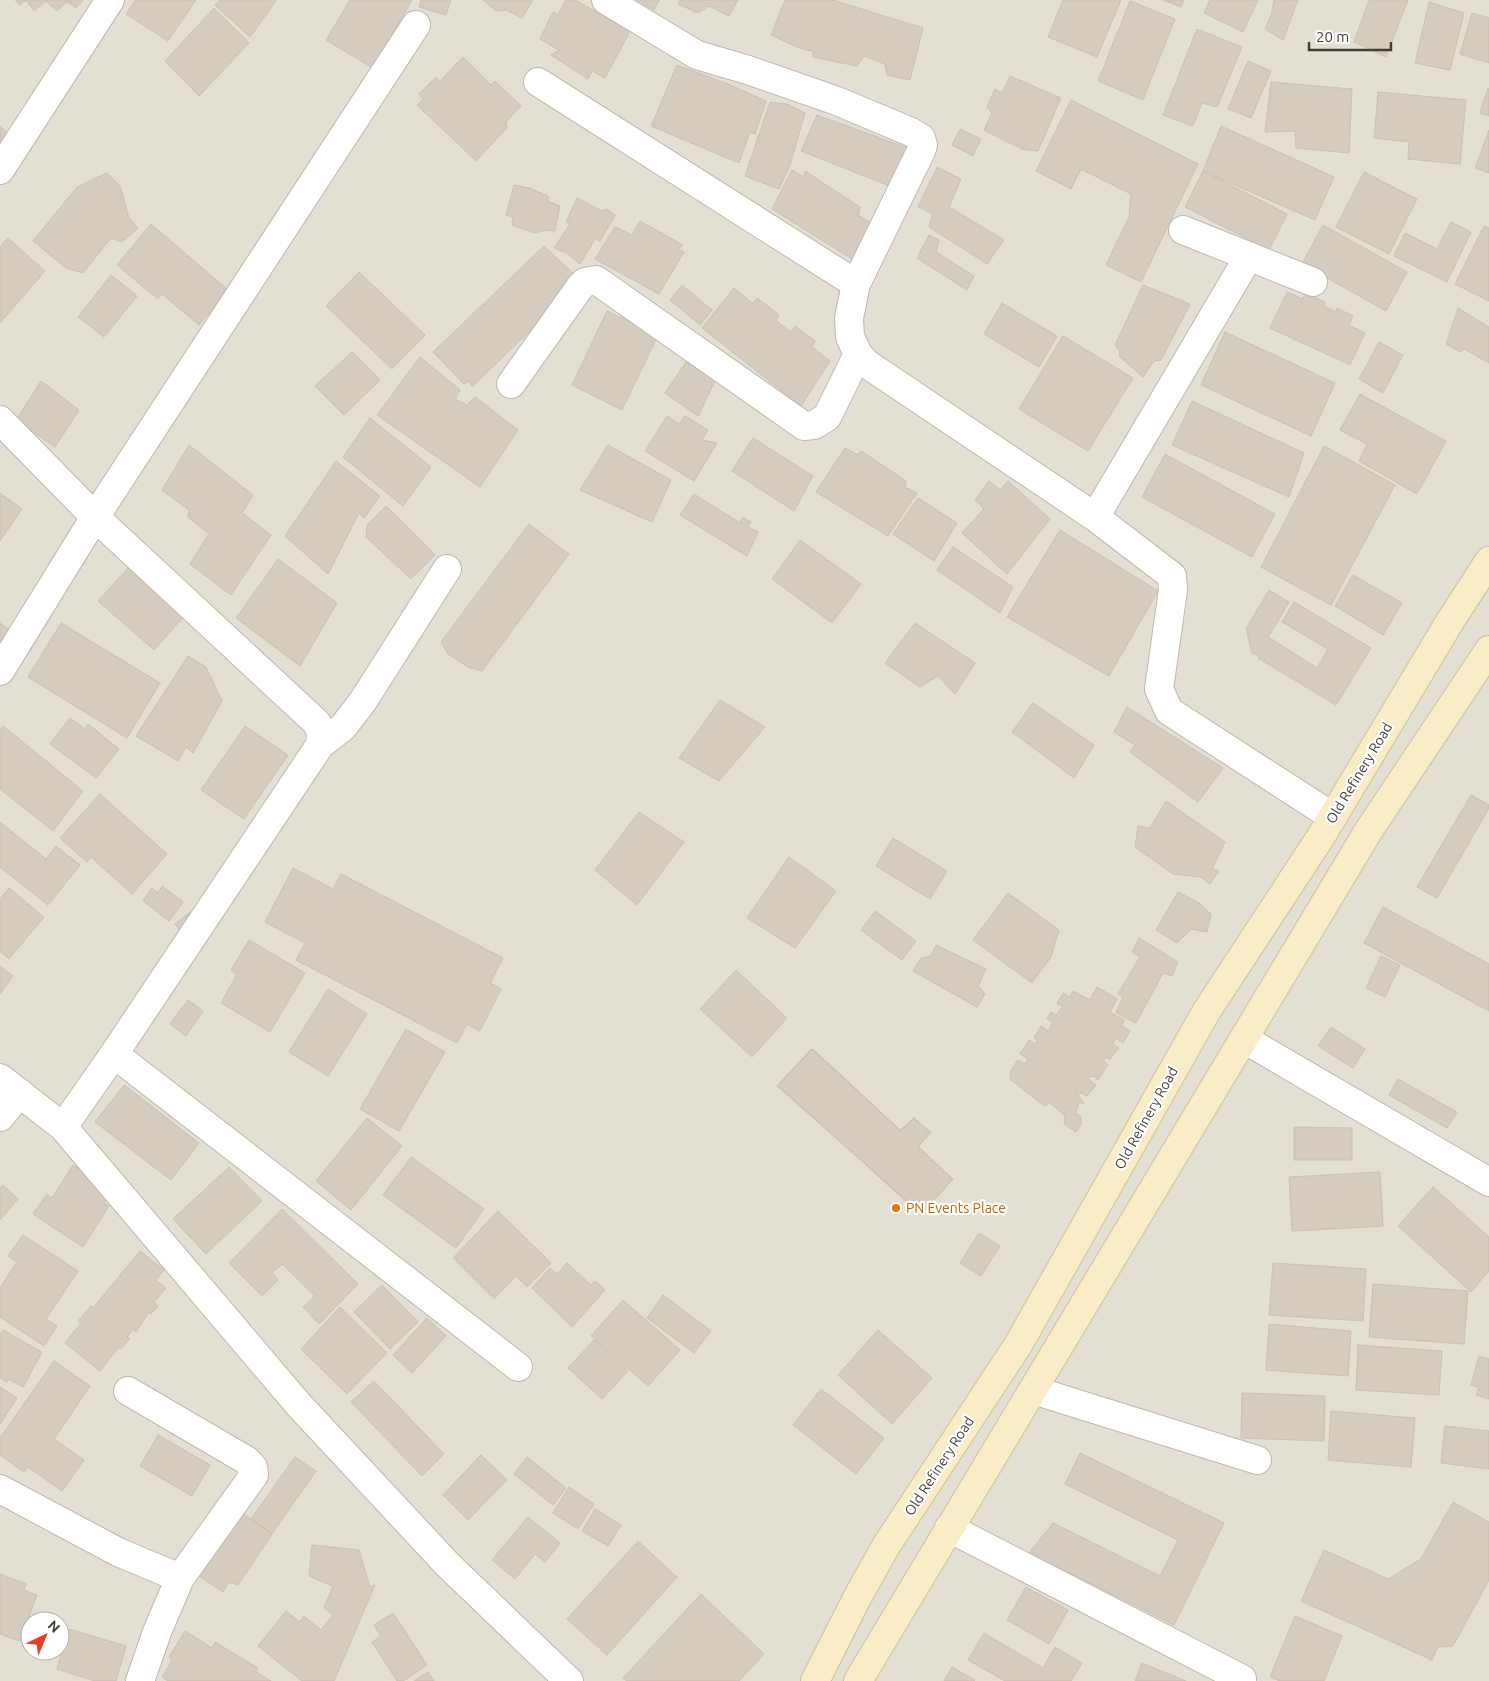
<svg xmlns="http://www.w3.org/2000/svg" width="1489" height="1681" font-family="Ubuntu,sans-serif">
<rect width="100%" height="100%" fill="#f1ede5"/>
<path fill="#e4dfd3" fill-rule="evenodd" d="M0,0H1489V1681H0ZM30,1621H60V1651H30Z"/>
<path fill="#d5cbbe" stroke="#ccc0af" d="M15,0H83L76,8L67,2L57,11L46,1L34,11L26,0L20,5Z
M136,0H196L168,41L126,14Z
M220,0H275L276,1L250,37L215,5Z
M350,0H412L373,68L326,40Z
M421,0H451L446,15L419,7Z
M483,0H533L522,18L507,10L496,11Z
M566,0H575L630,31L605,78L592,71L588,79L551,55L559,50L540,39L553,12L558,15Z
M637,0H659L654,10Z
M680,0H738L729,16L709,6L698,13L678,4Z
M785,0H833L923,28L910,80L887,75L885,64L864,56L857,66L813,57V51L802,49L771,35Z
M1063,0H1121L1097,57L1048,37Z
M1163,0H1184L1181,7Z
M1210,0H1258L1243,32L1204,13Z
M1274,0H1298L1283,40L1265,29L1271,16Z
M1369,0H1408L1386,57L1354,42Z
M1130,1L1175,19L1143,100L1098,81Z
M1429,2L1464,13L1450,70L1415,63Z
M214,8L249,43L199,96L165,61Z
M1472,13L1489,18V63L1460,54Z
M1197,29L1242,47L1217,107L1202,103L1193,126L1163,115Z
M463,57L491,85L495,81L521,106L506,122L507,128L476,161L417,105L423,99L419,94L436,77L440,81Z
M1248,61L1271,71L1251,118L1228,109Z
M677,65L728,84L766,101L755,134L750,132L739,163L651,126Z
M1010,76L1061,98L1038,151L1022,149L984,130L992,113L987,107L995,89L1002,93Z
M1271,82L1352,89L1349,153L1296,148L1295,131L1265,132Z
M1488,88L1489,89V116L1480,113Z
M1378,92L1466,100L1460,164L1408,159L1409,142L1374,138Z
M1071,100L1198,164L1141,282L1106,265L1129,217L1131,194L1081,169L1071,189L1036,171Z
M770,102L787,104L805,113L790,165L779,189L745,176Z
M817,115L913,150L895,188L801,151Z
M0,126L13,138L0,152Z
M1221,126L1334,177L1315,220L1203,171Z
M960,129L981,139L973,156L952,145Z
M1489,130V173L1475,168Z
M937,167L961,179L949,207L1004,240L987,264L929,227L933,214L918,207Z
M792,170L804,177L805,171L860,207L858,215L876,226L855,261L772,209Z
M1203,171L1287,214L1269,250L1185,207Z
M1364,172L1417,199L1389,254L1336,227Z
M107,173L120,186L129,218L138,228L122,242L111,238L83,273L66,268L33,241L77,187Z
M514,185L532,189L548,196V201L560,206L555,231L546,230L534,233L512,225L513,217L506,215Z
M577,198L602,211L606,209L615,215L600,241L595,239L580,264L567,253L554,248L570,224L566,222Z
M640,221L683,245L678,249L684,252L659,294L595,259L615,227L632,235Z
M1451,222L1471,232L1447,282L1394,256L1405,233L1437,249Z
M151,224L228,290L199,325L162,294L158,299L117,265Z
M1323,225L1407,272L1386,311L1302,264Z
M1484,226L1489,228V301L1455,284Z
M929,235L939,240L936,252L974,276L967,290L917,258Z
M8,238L45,271L0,323V247Z
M544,246L579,279L562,300L472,387L469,381L464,384L433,352Z
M359,272L425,335L392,369L326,306Z
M111,275L137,296L104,337L78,317Z
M682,285L712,310L700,325L670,300Z
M1143,285L1190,304L1161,360L1154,361L1143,377L1119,356L1120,351L1115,345Z
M734,288L752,303L757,298L779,315L776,321L791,332L795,326L815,341L812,347L830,361L801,406L702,328Z
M1287,292L1303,299L1305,293L1325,302L1324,306L1336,312L1337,308L1353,316L1349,325L1365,333L1350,365L1270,328Z
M1002,303L1057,336L1039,367L984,334Z
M1458,308L1489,327V363L1464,349L1460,352L1446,344Z
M607,311L658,335L622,410L572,385Z
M1225,332L1335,383L1311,436L1201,385Z
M1063,336L1133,378L1088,451L1019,409Z
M1379,342L1403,355L1383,393L1359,379Z
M352,352L380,380L344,415L315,386Z
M420,357L460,390L455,399L467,405L475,397L518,430L480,487L377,415Z
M686,362L716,379L698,416L665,393Z
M41,381L79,410L55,447L16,420Z
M1360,394L1446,441L1417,494L1359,461L1367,444L1340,430Z
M1192,401L1304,453L1289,497L1172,445Z
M667,416L679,424L685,416L708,430L702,440L717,443L694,481L645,451Z
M370,418L431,467L403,506L343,457Z
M753,438L813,476L794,511L732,471Z
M189,445L253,495L242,513L271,535L231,595L190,564L209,534L188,517L189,510L162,490Z
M608,445L671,480L652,522L580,490Z
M1324,446L1395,485L1331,605L1261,567Z
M845,448L858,455L861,451L872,458L906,481L905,487L917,493L888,536L816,492Z
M1165,454L1275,514L1252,557L1142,497Z
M336,461L380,496L364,518L359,513L328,574L285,536Z
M989,481L1000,490L1008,481L1050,519L1007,574L962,533L984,509L975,500Z
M0,493L22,509L0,541Z
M694,494L740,523L742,517L751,522L748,527L758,532L747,556L680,515Z
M918,498L957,523L934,561L893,534Z
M386,506L435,555L411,579L366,537L367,525Z
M529,524L569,554L482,671L468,667L448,654L441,642Z
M1060,530L1158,591L1109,676L1007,617Z
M800,540L861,584L832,623L772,579Z
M953,547L1013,587L1000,613L937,570Z
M278,559L337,603L300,666L236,618Z
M131,565L186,614L154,650L98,601Z
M1353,575L1402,603L1383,635L1335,606Z
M1269,590L1289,602L1258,655L1252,653L1246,629Z
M1294,602L1371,648L1336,705L1258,658L1270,638L1317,668L1328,649L1282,622Z
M0,623L17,636L0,660Z
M61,623L160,683L127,738L28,677Z
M915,623L975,663L955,694L938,676L920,687L885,663Z
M188,656L206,667L222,701L193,753L186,747L178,761L136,736Z
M720,700L765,727L719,781L679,758Z
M1033,703L1094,745L1074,778L1012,732Z
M1127,707L1223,768L1198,802L1130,752L1135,745L1114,732Z
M70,718L85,729L88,724L119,749L96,778L50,744Z
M3,726L83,791L53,831L0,789V730Z
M245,726L288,755L244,819L201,790Z
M100,794L167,854L132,894L91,857L87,862L60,838Z
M1471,795L1489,805V808L1437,898L1417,887Z
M1166,801L1225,842L1212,869L1219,871L1210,884L1201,877L1173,874L1135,847L1138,826L1150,828Z
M639,812L684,842L637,905L595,870Z
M0,822L46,859L56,846L80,865L48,905L0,867Z
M893,838L947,871L930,899L876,866Z
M789,857L836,891L795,948L747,918Z
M293,868L333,889L341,874L503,958L490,983L501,989L480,1031L467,1024L457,1043L296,960L305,943L265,922Z
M162,886L183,902L169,921L143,901L152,888L158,893Z
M9,888L44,917L9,959L0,951V899Z
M1178,892L1199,903L1211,914L1207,932L1191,929L1177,943L1156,930Z
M1008,893L1059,930L1051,957L1032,983L973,940Z
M1383,907L1489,964V1011L1364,943Z
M875,911L916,941L902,960L861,930Z
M190,912L206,933L191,945L175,924Z
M1139,938L1178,962L1172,976L1163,973L1136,1023L1116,1013L1123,997L1118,994L1140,957L1132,952Z
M249,940L305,973L270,1032L221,1003L237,974L231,970Z
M936,945L986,969L978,986L985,994L977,1007L913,971L921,958L931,956Z
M1381,956L1400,965L1385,997L1366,988Z
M0,966L13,976L0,994Z
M736,970L787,1018L752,1057L700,1009Z
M1097,987L1117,999L1110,1012L1124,1020L1122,1026L1130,1031L1123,1043L1115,1038L1113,1044L1119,1048L1110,1059L1106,1057L1103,1061L1108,1065L1098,1080L1093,1076L1087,1078L1096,1085L1087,1096L1081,1093H1077L1084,1103H1079L1075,1114L1081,1116V1124L1076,1132L1064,1124L1065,1116L1050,1103L1044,1106L1010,1079L1011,1070L1018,1060L1025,1064L1028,1059L1020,1054L1029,1040L1035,1044L1038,1040L1034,1038L1041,1026L1048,1031L1053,1022L1047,1019L1051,1012L1056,1015L1063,1006L1057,1004L1063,993L1070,997L1073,991L1090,1000Z
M328,989L367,1014L328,1076L289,1052Z
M188,1000L203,1011L186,1036L170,1024Z
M1331,1027L1365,1049L1353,1068L1318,1046Z
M406,1029L445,1052L399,1131L360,1109Z
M811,1049L901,1131L914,1117L930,1133L918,1147L953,1179L921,1215L778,1085Z
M813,1049L900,1130L914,1119L931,1132L918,1146L952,1179L922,1214L777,1086Z
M1398,1079L1457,1112L1447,1128L1389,1095Z
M124,1085L199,1143L171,1180L95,1122Z
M367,1118L402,1146L351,1210L316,1181Z
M1294,1127L1352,1128V1160H1294Z
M411,1157L484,1209L456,1248L383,1195Z
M73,1165L103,1184L98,1191L108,1198L104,1203L109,1206L83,1247L33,1214L47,1194L52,1198Z
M229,1167L262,1201L206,1254L173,1219Z
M1380,1172L1383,1226L1292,1231L1289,1177Z
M3,1185L18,1199L0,1220V1188Z
M1433,1187L1489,1237V1271L1471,1292L1398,1226Z
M282,1209L358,1284L319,1324L303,1307L315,1296L282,1264L272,1273L278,1280L262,1296L229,1263Z
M498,1211L551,1263L527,1287L516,1276L494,1299L453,1258Z
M979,1233L1000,1246L981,1276L960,1263Z
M23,1235L78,1271L46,1319L57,1326L44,1346L0,1317V1288L17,1262L8,1256Z
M140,1251L164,1270L156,1280L166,1288L154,1302L158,1306L151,1314L149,1312L136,1332L133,1329L127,1337L130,1338L121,1349L119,1347L100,1371L65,1343L81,1323L78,1321L91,1306L93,1308Z
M567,1263L591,1285L595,1281L605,1290L572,1327L532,1288L550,1268L557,1274Z
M1273,1263L1366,1269L1363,1321L1269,1315Z
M1373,1284L1468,1291L1464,1344L1369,1337Z
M382,1285L418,1322L390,1349L354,1312Z
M663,1295L711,1331L694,1353L647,1318Z
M623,1300L680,1350L648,1386L591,1336Z
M340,1307L387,1353L347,1394L301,1349Z
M427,1318L446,1336L412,1373L393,1355Z
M1269,1324L1351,1331L1348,1376L1266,1370Z
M3,1330L42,1352L23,1387L9,1379L7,1382L0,1378V1335Z
M878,1330L932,1378L892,1424L838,1375Z
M594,1340L628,1371L602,1399L568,1368Z
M1358,1345L1442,1351L1439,1395L1356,1390Z
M1479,1356L1489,1359V1399L1476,1395L1479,1387L1471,1385Z
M54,1361L90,1386L54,1439L84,1460L62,1491L28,1467L24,1472L0,1455V1438Z
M374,1381L444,1454L422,1476L351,1402Z
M0,1387L17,1398L0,1424Z
M821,1389L884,1438L856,1474L793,1425Z
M1242,1393L1325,1396L1324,1441L1241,1438Z
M1331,1411L1415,1418L1411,1467L1328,1460Z
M1445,1426L1489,1431V1469L1441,1463Z
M158,1435L210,1465L192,1496L140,1466Z
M1080,1453L1224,1523L1174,1625L1029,1553L1053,1523L1160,1576L1178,1540L1065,1484Z
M481,1455L507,1480L468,1520L443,1495Z
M295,1457L316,1471L272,1534L251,1519Z
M527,1457L566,1488L553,1505L514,1474Z
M569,1487L594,1504L578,1529L553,1513Z
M1453,1502L1489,1522V1580L1453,1646L1438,1647L1432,1660L1301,1601L1324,1550L1388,1579L1421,1559Z
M595,1509L621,1525L608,1546L582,1531Z
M241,1512L272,1534L238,1585L229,1582L223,1592L199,1576Z
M528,1517L560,1543L545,1562L535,1554L515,1579L492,1560Z
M638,1541L677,1577L607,1655L567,1619Z
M312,1545L359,1550L370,1587L375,1585L334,1681H302L258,1646L286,1611L300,1622L304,1616L321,1630L333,1615L324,1608L333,1586L309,1576Z
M0,1574L26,1584L24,1590L37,1595L20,1641L0,1634Z
M1026,1587L1068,1610L1049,1644L1007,1620Z
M701,1594L764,1654L739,1681H627L623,1678Z
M393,1613L427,1665L403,1681H397L372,1642L381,1636L374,1625Z
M1295,1616L1342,1636L1324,1681H1280L1270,1677Z
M69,1629L126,1646L116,1681H95L57,1669Z
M185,1631L212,1648L215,1642L258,1668L256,1672L271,1681H168L162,1677L172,1660L169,1657Z
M984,1633L1043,1668L1055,1647L1082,1663L1071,1681H1005L968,1660Z
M1142,1663L1186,1681H1135Z
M952,1667L975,1680L974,1681H944Z
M428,1672L434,1681H414Z"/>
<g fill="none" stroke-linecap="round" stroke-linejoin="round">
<g stroke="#beb7ab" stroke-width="30">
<path id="minor" d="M606,0L697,55L748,70L837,101L911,132L921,138L923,145L921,151L856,284L849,318L850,337L858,354L867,364L1095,517L1172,576L1173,590L1159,689L1169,711L1333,817
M538,82L856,284
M0,170L110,0
M1183,230L1313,282
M511,384L580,287L585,282L596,280L804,426L814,425L827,417L858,354
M0,420L95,517L317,723L321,733L320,745L114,1054L63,1127
M1095,517L1249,256
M0,671L95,517L416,25
M320,745L343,727L363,701L447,569
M1244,1039L1489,1182
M114,1054L518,1367
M0,1078L63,1127L298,1404L448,1565L569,1681
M0,1117L20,1093
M1033,1390L1257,1460
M128,1391L246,1460L253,1467L254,1475L180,1578L157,1632L140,1681
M0,1489L118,1552L180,1578
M949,1528L1242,1679"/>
</g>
<g stroke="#cebe97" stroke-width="30">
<path id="secondary" d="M815,1681L857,1598L886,1546L1018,1345L1206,1012L1320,838L1449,623L1489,561
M858,1681L1369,830L1489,650"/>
</g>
<use href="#minor" stroke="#fff" stroke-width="28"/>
<use href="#secondary" stroke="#faecc6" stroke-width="28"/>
</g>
<circle fill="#e8710a" stroke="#fff" stroke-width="2" cx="896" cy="1208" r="5"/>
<g text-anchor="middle" stroke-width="4.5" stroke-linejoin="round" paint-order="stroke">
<g font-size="14" fill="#433d35" stroke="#fff">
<text transform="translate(1359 773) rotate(-59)" y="5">Old Refinery Road</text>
<text transform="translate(1146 1118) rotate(-61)" y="5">Old Refinery Road</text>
<text transform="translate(939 1466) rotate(-57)" y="5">Old Refinery Road</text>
</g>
<g font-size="14" fill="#c56008" stroke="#fff" text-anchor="start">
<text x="906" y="1213">PN Events Place</text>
</g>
</g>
<g transform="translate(45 1636) rotate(44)"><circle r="24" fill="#ffffff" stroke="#b4b1ae"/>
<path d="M0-4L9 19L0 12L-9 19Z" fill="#e93c24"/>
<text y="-8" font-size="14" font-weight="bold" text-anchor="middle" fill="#433d35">N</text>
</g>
<path d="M1309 42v8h82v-8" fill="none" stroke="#433d35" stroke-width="2.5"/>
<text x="1316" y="42" font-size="15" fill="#433d35" stroke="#ffffff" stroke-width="4" paint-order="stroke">20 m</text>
</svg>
